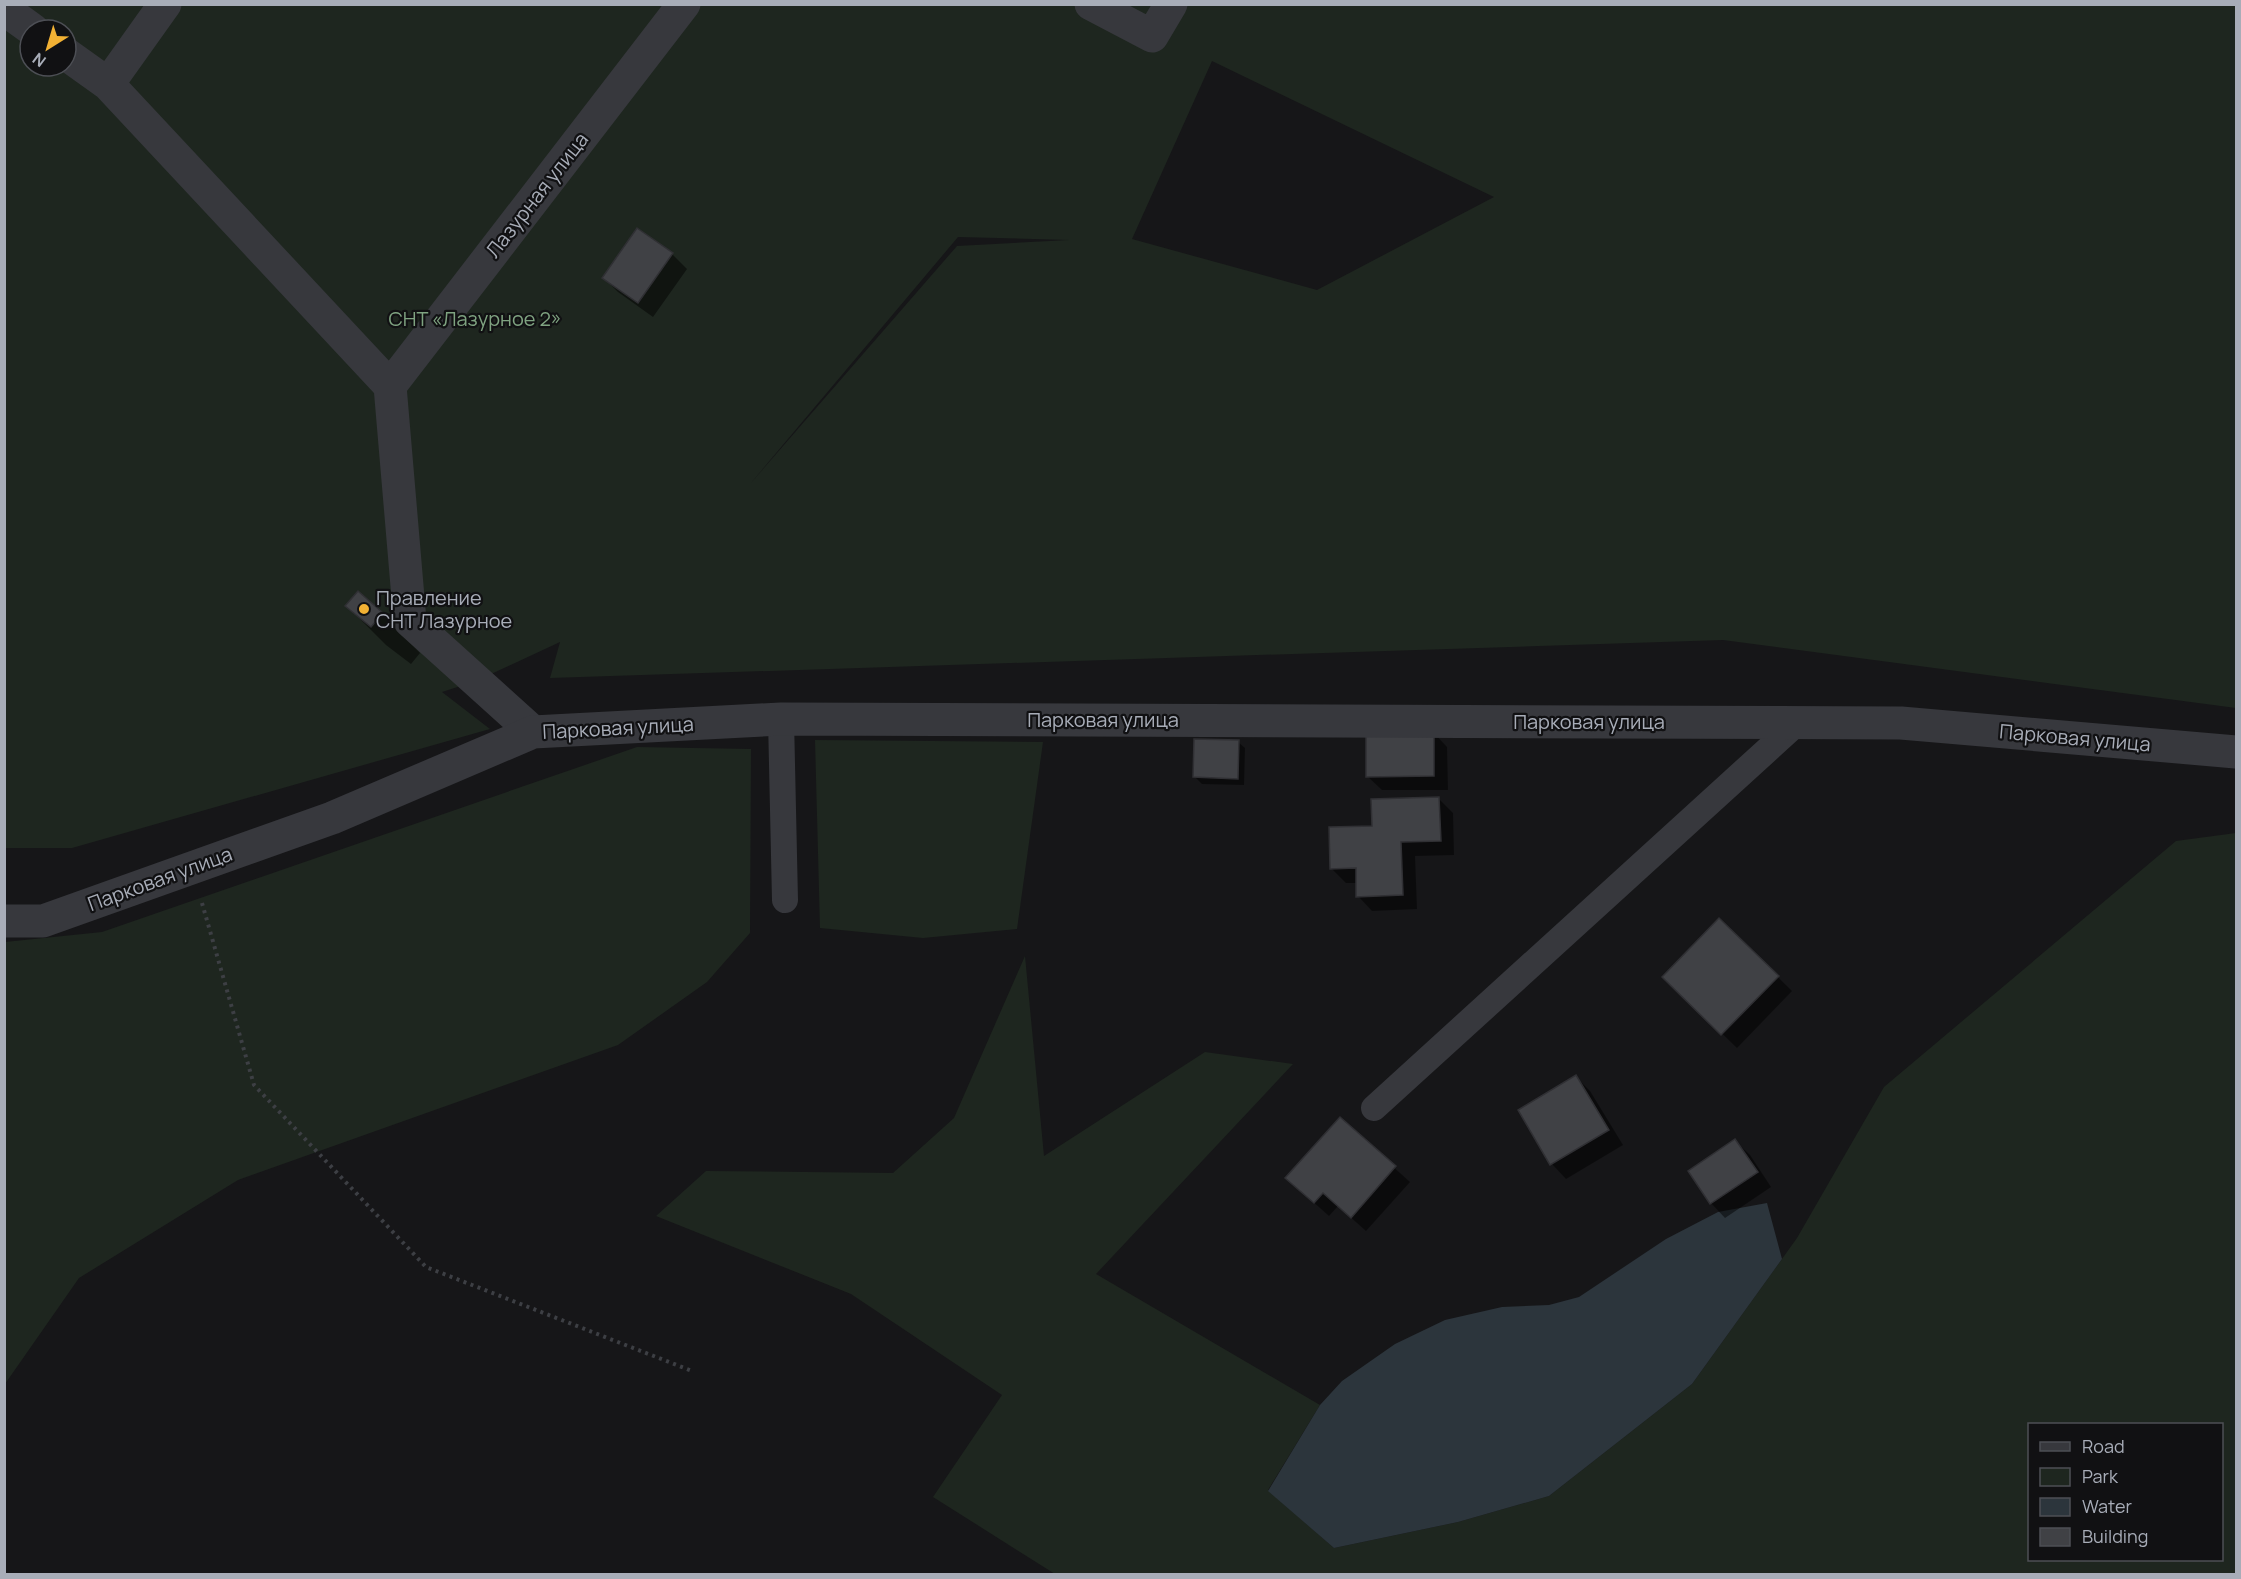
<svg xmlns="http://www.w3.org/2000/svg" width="2241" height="1579" font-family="Manrope,sans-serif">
<rect width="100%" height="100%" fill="#161618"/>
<path fill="#1e261f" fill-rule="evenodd" d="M5,5H2236V708L1723,640L550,678L560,642L476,681L442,692L490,729L72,848H5ZM30,30H66V66H30ZM1212,61L1494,197L1317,290L1132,239ZM958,237L1069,240L957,246L750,484Z
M815,740L1043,742L1017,929L923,938L820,928Z
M637,747L751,749L750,933L707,982L618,1045L238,1180L79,1278L5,1384V942L102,932Z
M2236,833V1574H1055L933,1497L1002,1395L851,1294L656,1216L706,1171L893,1173L954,1118L1025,956L1044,1156L1205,1052L1293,1064L1096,1274L1320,1405L1268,1490L1334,1548L1458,1522L1549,1496L1692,1384L1797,1238L1884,1087L2176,841ZM2030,1424H2222V1560H2030Z"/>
<path fill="#2c353c" d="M1767,1203L1782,1259L1692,1384L1549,1496L1458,1522L1334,1548L1268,1491L1320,1405L1342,1381L1395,1344L1445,1320L1502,1307L1549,1305L1579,1297L1666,1239L1718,1212Z"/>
<path fill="#0007" d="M638,230L672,254L687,269L653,317L618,292L604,278Z
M347,606L382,614L420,653L411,664L386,645Z
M1433,732L1447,747L1448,790H1382L1367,776Z
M1238,742L1245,748L1244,785L1202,784L1195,777Z
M1438,798L1453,813L1454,855L1415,856L1417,909L1372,911L1358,896V883H1346L1332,869L1373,828Z
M1720,920L1792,991L1737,1048L1664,977Z
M1576,1077L1590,1091L1623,1145L1566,1179L1552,1164L1520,1110Z
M1340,1119L1410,1182L1366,1231L1338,1206L1329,1216L1302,1192Z
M1735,1141L1750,1155L1771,1187L1725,1218L1711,1203Z"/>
<path fill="#404145" stroke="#303034" stroke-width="1.5" d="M637,228L673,253L638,303L602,278Z
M358,591L383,613L371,627L345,606Z
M1366,731H1434V776L1366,777Z
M1194,739L1239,740L1238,779L1193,777Z
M1439,797L1441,841L1401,842L1403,895L1356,897V868L1330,869L1329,827L1372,826L1371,799Z
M1719,918L1779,976L1721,1035L1662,977Z
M1576,1075L1609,1130L1550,1165L1518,1110Z
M1340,1117L1396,1166L1351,1218L1323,1193L1314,1203L1285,1178Z
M1735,1139L1758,1172L1710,1204L1688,1171Z"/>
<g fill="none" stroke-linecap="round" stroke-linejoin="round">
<path stroke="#3d3f44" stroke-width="4" stroke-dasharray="3 4.5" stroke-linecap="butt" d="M202,903L254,1085L426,1267L692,1371"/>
<path stroke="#37383d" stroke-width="26" d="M781,719L785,900
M1374,1108L1797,723"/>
<path stroke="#37383d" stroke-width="33" d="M1091,4L1152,36L1171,4
M4,9L33,30
M66,54L108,84L390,386L410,621L533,732
M108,84L165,4
M390,386L684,4"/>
<path stroke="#37383d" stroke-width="33" d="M4,921H43L332,818L533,732L781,719L1901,723L2236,752"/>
</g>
<circle fill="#f2b134" stroke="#111113" stroke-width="2" cx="364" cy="609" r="6"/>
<g text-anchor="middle" stroke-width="4.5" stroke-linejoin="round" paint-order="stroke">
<g font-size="20" fill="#a8adb8" stroke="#111113">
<text transform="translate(537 195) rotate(-52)" y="7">Лазурная улица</text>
<text x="1103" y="727">Парковая улица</text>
<text x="1589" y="729">Парковая улица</text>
<text transform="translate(618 728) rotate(-3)" y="7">Парковая улица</text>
<text transform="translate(2075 738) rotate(5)" y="7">Парковая улица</text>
<text transform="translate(160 879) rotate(-20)" y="7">Парковая улица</text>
</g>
<g font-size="20" fill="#7fa381" stroke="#111113">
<text x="475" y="326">СНТ «Лазурное 2»</text>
</g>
<g font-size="20" fill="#a8adb8" stroke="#111113" text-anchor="start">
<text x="376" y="605">Правление<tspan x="376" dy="23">СНТ Лазурное</tspan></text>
</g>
</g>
<rect width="2241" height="1579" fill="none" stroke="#a8adb8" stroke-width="12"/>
<rect x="2028" y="1423" width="195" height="138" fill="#111113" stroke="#4d4f55" stroke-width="1.5"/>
<rect x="2040" y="1442" width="30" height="9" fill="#37383d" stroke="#4d4f55" stroke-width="1.5"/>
<text x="2082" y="1453" font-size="18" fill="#a8adb8">Road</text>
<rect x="2040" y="1468" width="30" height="18" fill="#1e261f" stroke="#4d4f55" stroke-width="1.5"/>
<text x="2082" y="1483" font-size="18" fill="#a8adb8">Park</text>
<rect x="2040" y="1498" width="30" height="18" fill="#2c353c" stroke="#4d4f55" stroke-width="1.5"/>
<text x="2082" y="1513" font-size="18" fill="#a8adb8">Water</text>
<rect x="2040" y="1528" width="30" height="18" fill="#404145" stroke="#4d4f55" stroke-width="1.5"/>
<text x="2082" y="1543" font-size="18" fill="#a8adb8">Building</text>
<g transform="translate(48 48) rotate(217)"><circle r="28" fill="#111113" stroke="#4d4f55" stroke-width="1.5"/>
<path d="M0-4.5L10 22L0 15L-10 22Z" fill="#f2b134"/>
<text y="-9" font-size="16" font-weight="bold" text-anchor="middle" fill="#a8adb8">N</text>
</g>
</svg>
